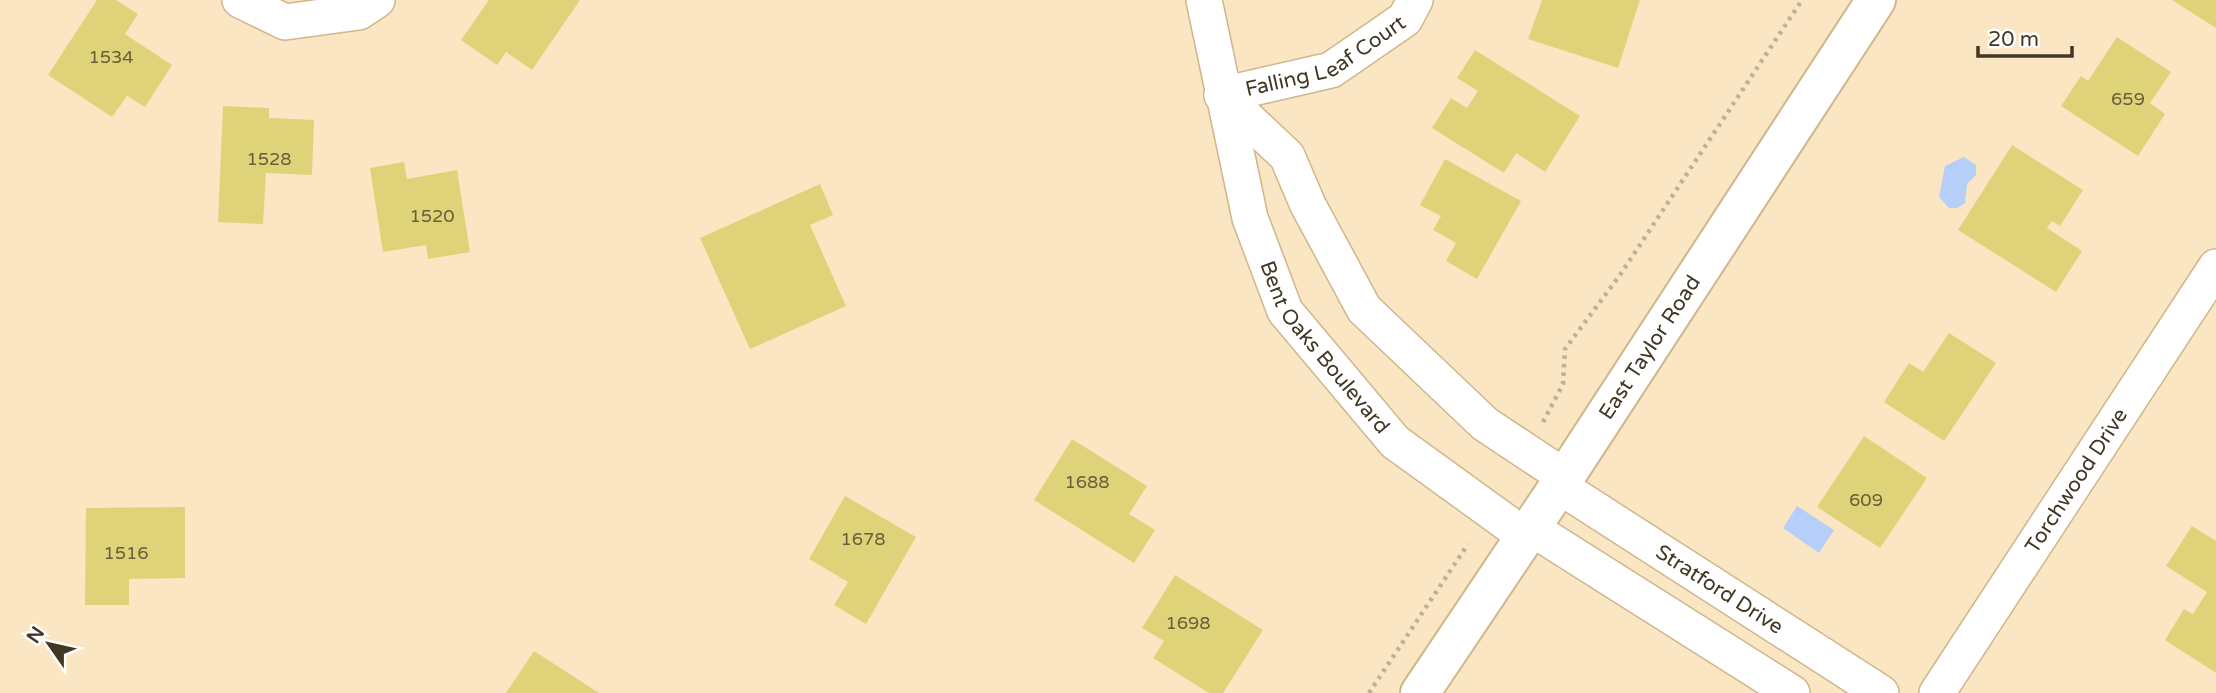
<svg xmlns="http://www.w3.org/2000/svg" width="2216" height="693" font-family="'Varela Round',sans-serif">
<rect width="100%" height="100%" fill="#fbe6c3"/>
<path fill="#b5cefa" d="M1964,157L1976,165V175L1967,184L1965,203L1957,208H1949L1939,197L1945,166Z
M1797,506L1834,530L1819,553L1783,528Z"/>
<path fill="#dfd379" d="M97,0H116L138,14L125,34L172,65L145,107L127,96L112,117L48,75Z
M489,0H580L532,70L506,52L497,65L461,40Z
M1542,0H1640L1618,68L1528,39Z
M2172,0H2216V28Z
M2117,37L2171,72L2150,103L2165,114L2138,156L2061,106L2081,76L2088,81Z
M1475,50L1580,116L1545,172L1516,153L1504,173L1432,128L1451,98L1467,108L1478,91L1457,78Z
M223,106L269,108V118L314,120L312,175L266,173L263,224L218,222Z
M2012,145L2083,190L2060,226L2052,221L2047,228L2082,251L2056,292L1958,230Z
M1445,159L1521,201L1477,279L1446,261L1456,243L1433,230L1441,216L1420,205Z
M404,162L407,179L457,170L470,252L428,259L426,245L383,252L370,168Z
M820,184L833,215L810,225L846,306L750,349L700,238Z
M1949,333L1996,363L1944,441L1884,402L1909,363L1923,372Z
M1864,436L1927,478L1880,548L1817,507Z
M1072,439L1147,486L1129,514L1155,530L1134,563L1034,500Z
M845,496L916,537L866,624L834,605L848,582L809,559Z
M185,507V578L129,579V605H85L86,508Z
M2192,526L2216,541V673L2165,640L2184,609L2193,614L2207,592L2166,566Z
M1175,575L1263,630L1223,693H1209L1153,658L1164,641L1142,628Z
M534,651L599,693H506Z"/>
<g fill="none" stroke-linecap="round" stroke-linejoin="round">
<g stroke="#cfb68b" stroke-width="38">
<g id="street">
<path d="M240,0L285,22L359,12L377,0"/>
<path id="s1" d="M1204,0L1250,218L1285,311L1395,442L1525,536"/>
<path d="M1222,95L1287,156L1308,205L1364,309L1485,424L1565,477"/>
<path id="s2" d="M1222,95L1331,70L1405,19L1415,0"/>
<path id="s3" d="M1559,486L1881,693"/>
<path d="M1531,528L1792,693"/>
<path id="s4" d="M1937,693L2216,267"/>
</g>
</g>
<g stroke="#cfb68b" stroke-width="42">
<g id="secondary">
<path id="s5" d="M1420,693L1565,477L1876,0"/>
</g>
</g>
<path stroke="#c2b092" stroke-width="4.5" stroke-dasharray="3.5 5" stroke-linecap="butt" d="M1543,422L1563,384L1565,349L1620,275L1802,0
M1369,693L1468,544"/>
<use href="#street" stroke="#fff" stroke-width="35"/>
<use href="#secondary" stroke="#fff" stroke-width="38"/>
</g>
<g text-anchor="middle" stroke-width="7" stroke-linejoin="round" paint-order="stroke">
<g font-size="18" fill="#685e3a">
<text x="111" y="63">1534</text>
<text x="2128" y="105">659</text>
<text x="269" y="165">1528</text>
<text x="432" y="222">1520</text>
<text x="1087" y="488">1688</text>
<text x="1866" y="506">609</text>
<text x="863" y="545">1678</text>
<text x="126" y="559">1516</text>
<text x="1188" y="629">1698</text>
</g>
<g font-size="21" fill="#413725" stroke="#fff">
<text dy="7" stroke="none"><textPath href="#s2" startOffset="112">Falling Leaf Court</textPath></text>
<text dy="7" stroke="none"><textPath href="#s1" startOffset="374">Bent Oaks Boulevard</textPath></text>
<text dy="7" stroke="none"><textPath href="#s5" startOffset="415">East Taylor Road</textPath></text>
<text dy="7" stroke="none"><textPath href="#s4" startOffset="254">Torchwood Drive</textPath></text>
<text dy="7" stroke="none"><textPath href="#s3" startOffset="191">Stratford Drive</textPath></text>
</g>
</g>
<g transform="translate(49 644) rotate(304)" stroke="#ffffff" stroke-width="5" paint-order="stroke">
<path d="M0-5L12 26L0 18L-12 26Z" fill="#413725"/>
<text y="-10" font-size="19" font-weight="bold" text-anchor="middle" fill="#413725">N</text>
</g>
<path d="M1978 46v10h94v-10" fill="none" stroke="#413725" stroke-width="3.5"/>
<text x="1988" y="46" font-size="21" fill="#413725" stroke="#ffffff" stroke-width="5" paint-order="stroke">20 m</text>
</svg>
